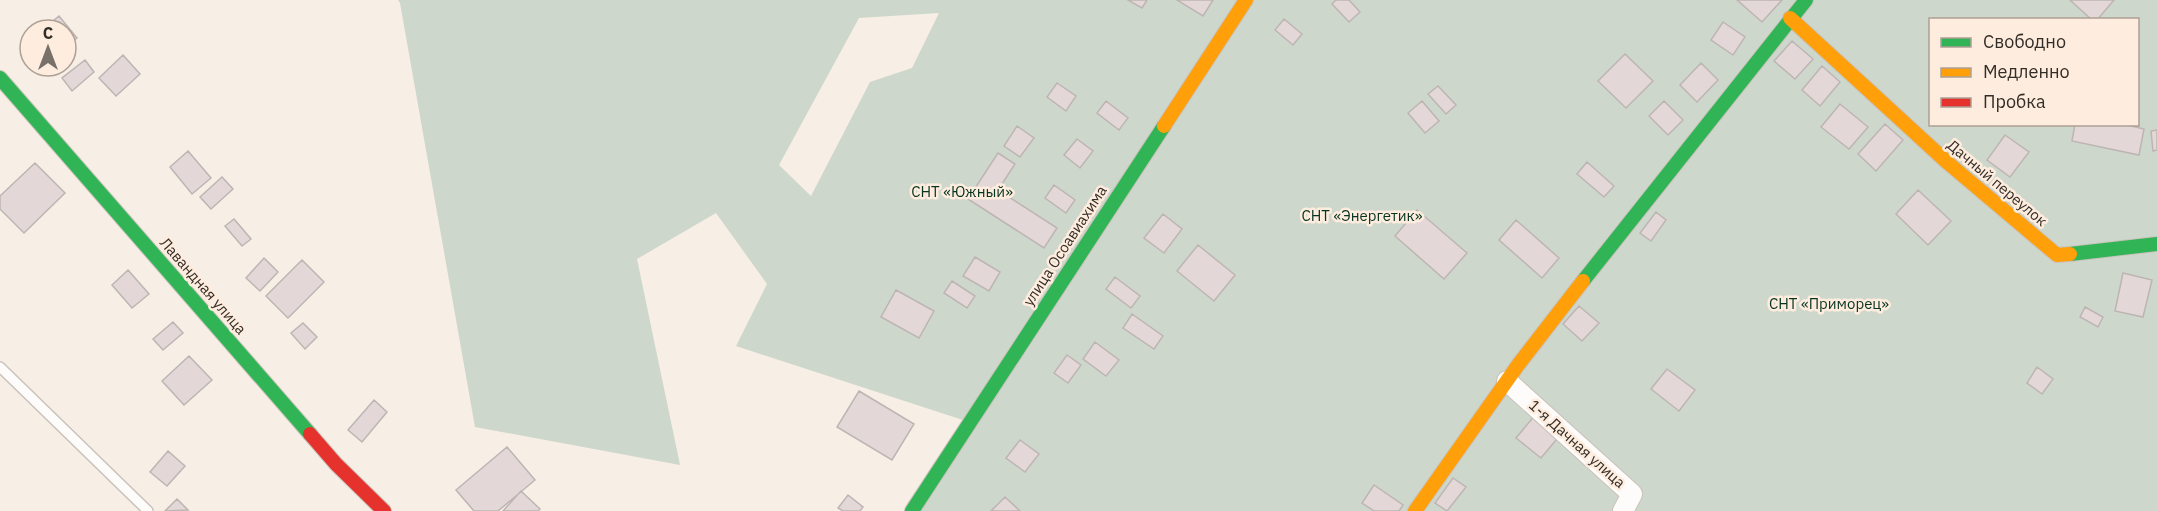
<svg xmlns="http://www.w3.org/2000/svg" width="2157" height="511" font-family="'IBM Plex Sans',sans-serif">
<rect width="100%" height="100%" fill="#f7eee5"/>
<path fill="#ced7cb" fill-rule="evenodd" d="M398,0H2157V511H912L969,422L736,346L767,284L716,213L637,259L680,465L475,427L400,3ZM939,13L912,68L870,82L811,196L779,165L859,18ZM1930,20H2138V124H1930Z"/>
<path fill="#e3d8d7" stroke="#bdb5b3" stroke-width="1.5" d="M1128,0H1147L1142,8Z
M1177,0H1213L1203,16Z
M1336,0H1349L1360,12L1349,22L1332,4Z
M1737,0H1782L1762,22Z
M2070,0H2114L2097,20H2092Z
M59,16L77,38L66,47V30H42Z
M1284,19L1302,34L1293,45L1275,30Z
M1723,22L1745,37L1733,55L1711,40Z
M1792,41L1813,59L1795,79L1774,61Z
M1625,54L1653,81L1626,108L1598,81Z
M123,55L140,74L116,96L99,78Z
M85,60L94,72L72,91L62,78Z
M1701,63L1718,80L1697,102L1680,85Z
M1822,66L1840,82L1820,106L1802,90Z
M1057,83L1076,96L1066,111L1047,97Z
M1438,86L1456,105L1446,114L1428,94Z
M1106,101L1128,118L1119,130L1097,113Z
M1422,101L1439,121L1425,133L1408,113Z
M1664,101L1683,120L1668,135L1649,116Z
M1840,104L1868,127L1849,149L1821,127Z
M1885,124L1903,140L1876,171L1858,154Z
M2075,124H2123L2144,129L2139,155L2072,141Z
M1017,126L1034,138L1020,157L1004,146Z
M2157,130V150L2153,151L2151,131Z
M2005,135L2029,152L2010,177L1987,160Z
M1077,139L1093,151L1080,168L1064,155Z
M188,151L211,178L192,194L170,167Z
M998,153L1015,164L998,190L1057,228L1044,248L968,199Z
M1587,162L1614,186L1604,197L1577,174Z
M35,163L65,193L24,233L0,209V196Z
M222,177L233,189L211,209L200,197Z
M1054,185L1075,200L1066,213L1045,198Z
M1918,190L1951,221L1928,245L1896,214Z
M1417,210L1467,253L1444,279L1395,236Z
M1656,212L1666,220L1651,241L1640,233Z
M1163,214L1182,229L1164,253L1144,238Z
M234,219L251,239L242,246L225,226Z
M1516,220L1559,258L1542,278L1499,240Z
M1198,245L1235,275L1214,301L1177,271Z
M975,257L1000,272L989,291L963,276Z
M264,258L278,272L260,291L246,278Z
M302,260L324,282L288,318L266,296Z
M128,270L149,294L132,308L112,285Z
M2123,273L2152,280L2143,317L2115,311Z
M1115,277L1140,296L1131,308L1106,289Z
M952,281L975,296L967,308L944,293Z
M896,290L934,311L919,338L881,317Z
M1579,306L1599,323L1582,341L1563,324Z
M2085,307L2103,317L2098,327L2080,317Z
M1132,314L1163,336L1154,349L1123,328Z
M173,322L183,333L163,350L153,339Z
M303,323L317,337L305,349L291,333Z
M1095,342L1119,360L1106,376L1083,359Z
M1067,355L1081,365L1068,383L1054,373Z
M189,356L212,380L184,405L162,381Z
M2037,367L2053,379L2042,394L2027,383Z
M1667,369L1695,390L1679,411L1651,389Z
M859,391L914,424L892,460L837,427Z
M374,400L387,412L362,442L348,430Z
M1536,414L1561,434L1541,458L1516,438Z
M1020,440L1039,454L1025,472L1006,458Z
M507,447L535,480L498,511H474L456,490Z
M168,451L185,466L167,486L150,472Z
M1453,478L1466,487L1447,511L1435,503Z
M1374,485L1403,505L1399,511H1374L1362,503Z
M521,491L540,509L538,511H503Z
M848,495L863,507L860,511H843L838,508Z
M1005,497L1020,511H991Z
M177,499L188,510L165,511Z"/>
<g fill="none" stroke-linecap="round" stroke-linejoin="round">
<g stroke="#c9c2bb" stroke-width="12">
<path id="lane" d="M0,367L148,511"/>
</g>
<g stroke="#c9c2bb" stroke-width="22">
<path id="street" d="M1507,381L1632,494L1623,511"/>
</g>
<g stroke="#c9c2bb" stroke-width="16">
<path id="fast" d="M0,78L310,434
M2070,254L2157,244
M1583,281L1806,0
M912,511L1164,126"/>
</g>
<g stroke="#c9c2bb" stroke-width="16">
<path id="slow" d="M1790,18L1948,163L2057,255L2070,254
M1164,126L1246,0
M1415,511L1518,365L1583,281"/>
</g>
<g stroke="#c9c2bb" stroke-width="16">
<path id="jam" d="M310,434L336,464L384,511"/>
</g>
<use href="#lane" stroke="#fefcfb" stroke-width="9"/>
<use href="#street" stroke="#fefcfb" stroke-width="20"/>
<use href="#fast" stroke="#30b455" stroke-width="14"/>
<use href="#slow" stroke="#ff9f0a" stroke-width="14"/>
<use href="#jam" stroke="#e5322d" stroke-width="14"/>
</g>
<g text-anchor="middle" stroke-width="5" stroke-linejoin="round" paint-order="stroke">
<g font-size="15" fill="#332d27" stroke="#feedde">
<text transform="translate(1997 183) rotate(40)" y="5">Дачный переулок</text>
<text transform="translate(1065 246) rotate(-57)" y="5">улица Осоавиахима</text>
<text transform="translate(203 286) rotate(49)" y="5">Лавандная улица</text>
<text transform="translate(1577 444) rotate(42)" y="5">1-я Дачная улица</text>
</g>
<g font-size="15" fill="#053420" stroke="#feedde">
<text x="962" y="197">СНТ «Южный»</text>
<text x="1362" y="221">СНТ «Энергетик»</text>
<text x="1829" y="309">СНТ «Приморец»</text>
</g>
</g>
<rect x="1929" y="18" width="210" height="108" fill="#feedde" stroke="#ada095" stroke-width="1.5"/>
<rect x="1941" y="38" width="30" height="9" fill="#30b455" stroke="#ada095" stroke-width="1.5"/>
<text x="1983" y="48" font-size="18" fill="#332d27">Свободно</text>
<rect x="1941" y="68" width="30" height="9" fill="#ff9f0a" stroke="#ada095" stroke-width="1.5"/>
<text x="1983" y="78" font-size="18" fill="#332d27">Медленно</text>
<rect x="1941" y="98" width="30" height="9" fill="#e5322d" stroke="#ada095" stroke-width="1.5"/>
<text x="1983" y="108" font-size="18" fill="#332d27">Пробка</text>
<g transform="translate(48 48)"><circle r="28" fill="#feedde" stroke="#ada095" stroke-width="1.5"/>
<path d="M0-4.5L10 22L0 15L-10 22Z" fill="#78716a"/>
<text y="-9" font-size="16" font-weight="bold" text-anchor="middle" fill="#332d27">С</text>
</g>
</svg>
